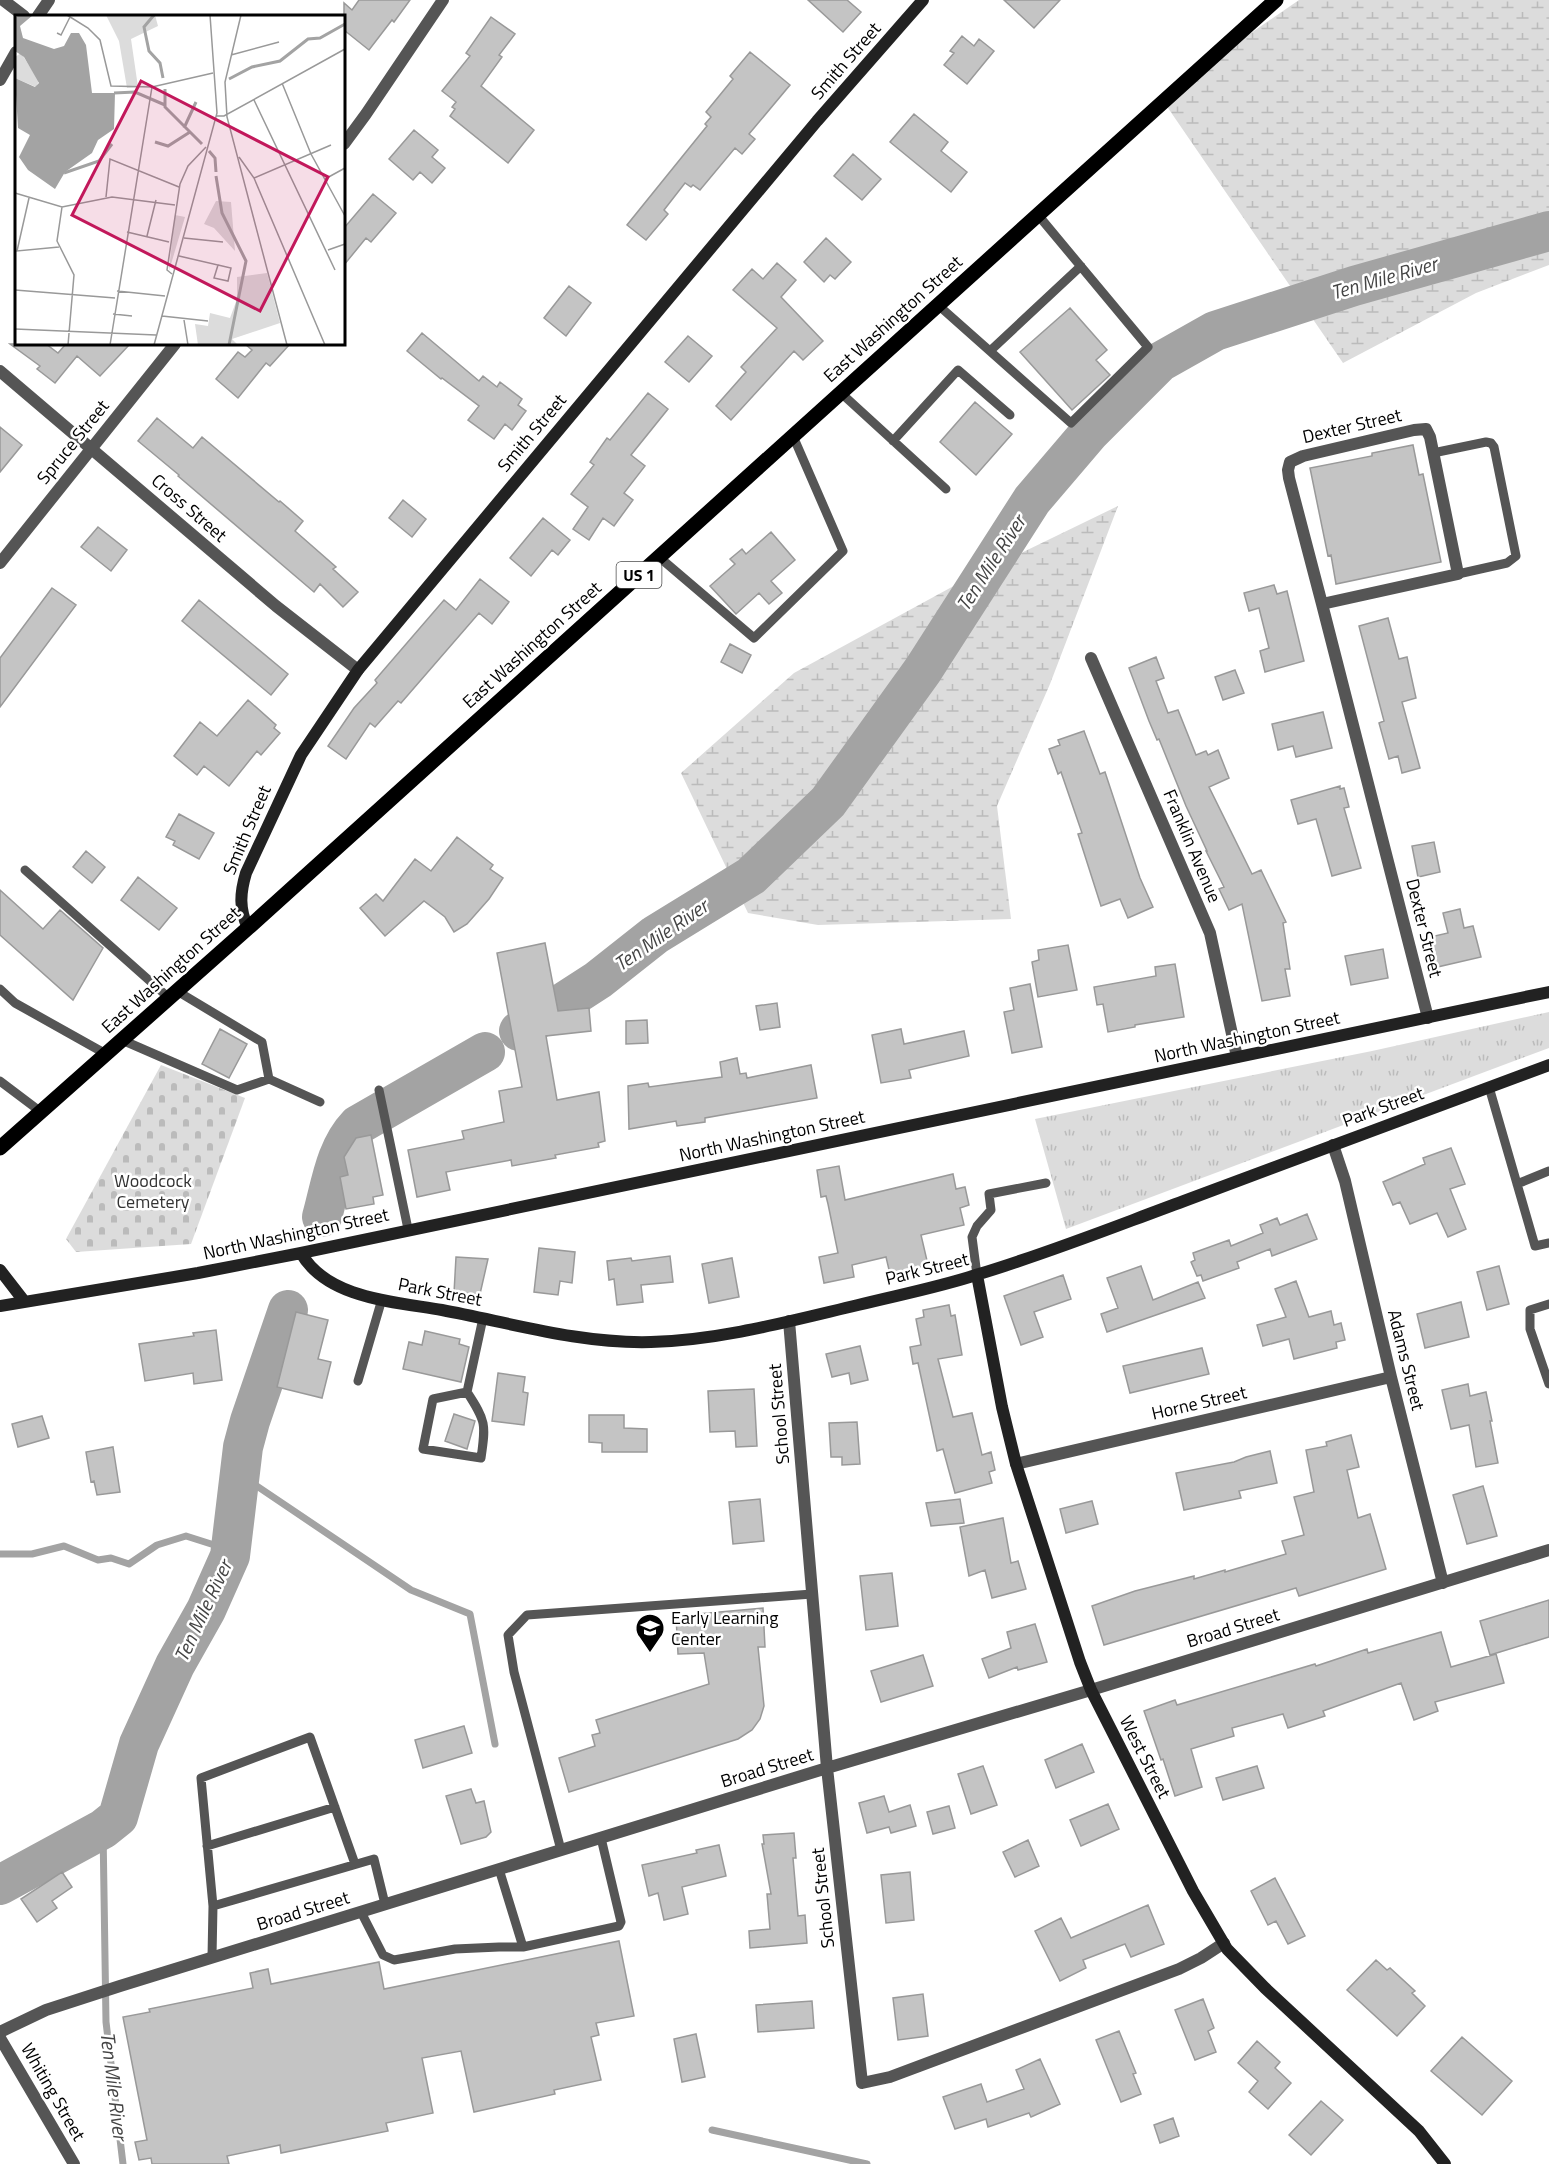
<svg xmlns="http://www.w3.org/2000/svg" width="1549" height="2164" font-family="'Titillium Web',sans-serif">
<defs>
<pattern id="wetland-marsh" width="20" height="14" patternUnits="userSpaceOnUse" patternTransform="scale(1.5)"><rect width="20" height="14" fill="#dcdcdc"/><path d="M1 5h8M5 5V1M11 12h8M15 12V8" fill="none" stroke="#bbb"/></pattern>
<pattern id="cemetery-stones" width="16" height="16" patternUnits="userSpaceOnUse" patternTransform="scale(1.5)"><rect width="16" height="16" fill="#dcdcdc"/><path d="M2 7V4a2 2 0 0 1 4 0v3zM10 15v-3a2 2 0 0 1 4 0v3z" fill="#bbb"/></pattern>
<pattern id="park-tufts" width="24" height="20" patternUnits="userSpaceOnUse" patternTransform="scale(1.5)"><rect width="24" height="20" fill="#dcdcdc"/><path d="M3 7l-1-3M5 7V3M7 7l1-3M15 17l-1-3M17 17v-4M19 17l1-3" fill="none" stroke="#bbb"/></pattern>
</defs>
<rect width="100%" height="100%" fill="#fff"/>
<path fill="url(#wetland-marsh)" d="M1299,0H1549V265L1476,293L1343,363L1168,108L1180,82Z
M1118,506L1050,684L997,806L1011,919L818,925L748,913L681,773L794,673L961,582Z"/>
<path fill="url(#cemetery-stones)" d="M161,1065L245,1098L191,1244L76,1252L66,1239Z"/>
<path fill="url(#park-tufts)" d="M1549,1012V1048L1066,1229L1035,1119L1372,1051Z"/>
<g fill="none" stroke-linecap="round" stroke-linejoin="round">
<path stroke="#a3a3a3" stroke-width="7" d="M239,1474L411,1590L470,1614L495,1744
M0,1554H32L64,1546L98,1560L111,1558L129,1564L157,1545L186,1536L230,1550
M103,1829L106,2022L123,2164
M712,2130L867,2164"/>
<path stroke="#a3a3a3" stroke-width="40" d="M519,1031L598,980L655,935L751,876L828,802L923,670L1032,500L1090,432L1160,362L1215,331L1354,286L1549,231
M322,1217C331,1185 335,1149 358,1125L485,1052
M0,1885L103,1829L118,1817L139,1744L175,1665L206,1610L230,1556L243,1447L250,1421L288,1310"/>
</g>
<path fill="#c4c4c4" stroke="#999" stroke-width="1.5" d="M359,0H410L394,22L392,20L369,50L344,30V3L352,10Z
M808,0H847L861,12L843,32Z
M1004,0H1060L1034,28Z
M491,17L515,34L499,55L502,57L481,86L534,130L508,163L450,116L455,109L452,107L456,102L442,91L470,56L466,53Z
M962,36L974,46L979,39L994,51L967,84L944,65L954,53L950,51Z
M750,52L790,85L749,134L755,139L742,154L735,148L700,190L693,185L691,187L685,183L664,210L668,214L646,240L627,225L707,126L705,124L711,117L706,112L733,79L730,76Z
M914,114L948,142L941,151L967,172L951,192L890,142Z
M414,130L438,150L432,157L445,168L432,183L420,172L413,180L389,159Z
M853,154L881,179L862,200L834,176Z
M373,194L396,213L371,242L366,238L344,265V228Z
M826,238L851,262L835,279L830,275L824,282L804,262Z
M777,263L796,280L781,297L823,341L803,360L794,351L731,420L716,406L746,372L741,367L777,328L733,290L752,269L763,279Z
M569,286L591,303L566,336L544,318Z
M1070,308L1107,350L1096,360L1110,375L1072,410L1020,352Z
M422,333L479,381L483,376L497,387L500,382L522,399L518,405L526,411L512,430L505,424L494,439L468,420L479,406L442,378L441,379L407,351Z
M688,336L712,356L689,382L665,362Z
M10,344H46L58,353L65,345L64,344H130L100,376L77,356L55,383L37,369L40,366Z
M245,344H290L270,366L266,363L238,398L216,379L238,352L245,357L252,350Z
M648,393L668,409L631,455L645,466L624,493L633,500L614,526L603,518L589,540L573,529L588,507L571,494L594,465L590,462L607,438L610,440Z
M975,402L1012,434L976,475L940,442Z
M157,418L193,448L202,437L279,502L280,501L303,521L295,531L336,567L333,569L358,592L343,607L320,584L314,592L178,476L179,475L138,441Z
M0,427L22,445L0,472Z
M1413,445L1419,475L1423,474L1441,562L1336,584L1331,555L1328,556L1310,468L1372,456V453Z
M403,500L426,519L412,537L389,518Z
M543,518L570,540L558,555L552,550L531,576L510,558Z
M98,527L127,550L111,571L81,547Z
M771,532L795,560L771,581L782,593L769,604L759,593L736,614L710,586L735,564L730,559L742,549L746,554Z
M480,579L509,602L492,624L479,613L401,703L398,701L375,727L370,723L346,759L328,746L354,708L377,683L375,680L444,600L456,610Z
M1274,585L1277,594L1287,591L1304,661L1265,672L1260,651L1269,648L1259,608L1249,611L1244,593Z
M52,588L76,605L0,707V658Z
M199,600L288,674L271,695L182,621Z
M1388,618L1399,659L1407,657L1416,698L1402,702L1420,768L1402,773L1398,756L1389,759L1379,723L1384,721L1359,626Z
M730,644L751,655L742,673L721,662Z
M1156,657L1164,678L1156,681L1168,713L1178,710L1196,755L1206,751L1208,755L1218,750L1229,778L1209,787L1252,874L1261,870L1286,922L1283,923L1290,969H1285L1290,996L1262,1001L1242,904L1229,910L1219,889L1224,887L1206,851H1207L1186,806L1159,739L1157,740L1149,721L1129,668Z
M1235,670L1244,693L1223,700L1215,677Z
M248,700L276,725L274,728L280,733L261,755L257,751L229,786L204,766L197,775L174,756L200,722L217,736Z
M1323,712L1332,748L1296,757L1293,746L1278,750L1272,724Z
M1084,731L1100,774L1105,772L1140,878L1153,907L1128,918L1120,899L1101,906L1078,834L1082,833L1061,772L1058,774L1049,749L1060,745L1058,740Z
M1340,786V789L1344,788L1349,807L1344,808L1361,868L1332,876L1316,819L1298,824L1291,800Z
M179,814L214,833L199,859L173,845L175,841L166,837Z
M457,837L493,865L490,869L503,878L489,899L467,924L454,932L445,917L424,901L385,936L360,908L376,894L383,901L415,859L431,871Z
M1434,842L1440,872L1418,877L1412,846Z
M86,851L105,867L92,883L73,867Z
M138,877L177,908L159,930L121,900Z
M0,890L43,929L60,910L103,948L73,1000L0,935Z
M1460,909L1464,928L1473,926L1481,957L1433,968L1426,938L1448,933L1443,913Z
M545,943L558,1011L589,1008L591,1031L546,1036L557,1100L599,1092L605,1141L598,1143L599,1147L555,1155L556,1158L512,1166L511,1160L446,1172L450,1190L417,1197L408,1150L464,1139L462,1131L504,1122L499,1091L522,1087L497,953Z
M1068,945L1077,990L1038,997L1032,962L1039,960L1038,950Z
M1383,949L1388,978L1351,985L1345,956Z
M1175,964L1184,1017L1135,1025V1027L1108,1032L1103,1004L1097,1005L1094,987L1156,976L1155,967Z
M1030,984L1042,1047L1012,1053L1004,1012L1014,1010L1010,988Z
M777,1003L780,1027L760,1030L756,1006Z
M647,1020L648,1043L626,1044V1021Z
M220,1029L247,1044L229,1078L202,1064Z
M901,1029L904,1044L964,1031L969,1056L909,1070L911,1078L881,1083L872,1035Z
M737,1058L740,1074L746,1073L747,1078L811,1065L817,1098L705,1118V1122L677,1126L676,1121L629,1129L628,1086L648,1083L649,1087L722,1077L720,1062Z
M371,1135L383,1195L373,1197L374,1204L346,1209L340,1177L348,1175L344,1157L356,1138Z
M1451,1148L1465,1184L1450,1189L1466,1229L1448,1237L1437,1213L1410,1224L1400,1202L1393,1205L1383,1182L1425,1164L1423,1158Z
M839,1166L845,1200L953,1174L956,1189L965,1187L969,1205L960,1208L964,1225L921,1235L928,1265L890,1274L886,1257L852,1265L854,1277L824,1283L819,1257L838,1253L828,1204L826,1196L821,1197L817,1170Z
M1307,1214L1317,1239L1272,1256L1270,1249L1237,1262L1239,1268L1203,1281L1201,1275L1197,1276L1191,1262L1195,1260L1193,1253L1229,1240L1231,1246L1263,1233L1260,1225L1277,1218L1280,1225Z
M539,1248L575,1252L572,1283L560,1281L558,1295L534,1292Z
M670,1256L673,1282L641,1285L643,1302L617,1305L614,1279L609,1280L607,1261L631,1258L632,1261Z
M456,1257L488,1259L480,1294L454,1293Z
M732,1258L739,1297L709,1303L702,1264Z
M1141,1266L1153,1300L1198,1282L1205,1298L1107,1332L1101,1314L1118,1308L1107,1278Z
M1499,1266L1509,1304L1487,1310L1477,1272Z
M1063,1275L1071,1299L1034,1312L1043,1337L1021,1345L1004,1296Z
M1296,1281L1309,1317L1331,1311L1334,1325L1341,1323L1345,1340L1336,1342L1337,1348L1294,1359L1289,1339L1263,1346L1257,1325L1286,1317L1275,1289Z
M1461,1302L1469,1337L1425,1348L1417,1314Z
M949,1305L951,1316L955,1315L962,1355L938,1359L953,1417L972,1413L982,1455L991,1452L995,1470L989,1472L992,1483L955,1493L943,1449L937,1451L918,1363L913,1364L910,1347L921,1345L916,1319L924,1317L923,1310Z
M296,1312L328,1320L318,1359L331,1362L322,1398L277,1387Z
M216,1330L222,1380L194,1384L193,1373L145,1381L139,1344L194,1336L193,1333Z
M425,1331L460,1339L459,1344L469,1347L461,1382L403,1369L409,1342L422,1345Z
M860,1346L868,1380L851,1384L849,1373L832,1377L826,1354Z
M1202,1348L1209,1374L1130,1393L1123,1366Z
M498,1373L525,1377L523,1392L528,1393L524,1425L492,1421Z
M1468,1384L1470,1396L1486,1392L1492,1421H1490L1498,1463L1476,1467L1469,1425L1451,1429L1442,1390Z
M754,1389L757,1446L736,1447L735,1431L710,1432L708,1391Z
M454,1414L475,1421L467,1449L445,1441Z
M589,1415H624V1428L647,1429V1452H602V1443L589,1442Z
M42,1416L49,1438L18,1447L12,1424Z
M857,1422L860,1464L842,1465V1457H831L829,1423Z
M1351,1435L1359,1467L1347,1470L1358,1518L1370,1514L1386,1569L1299,1596L1296,1588L1104,1645L1092,1606L1135,1591L1194,1576V1579L1225,1570V1572L1286,1554L1282,1541L1304,1535L1294,1497L1314,1492L1306,1450L1327,1446L1326,1442Z
M113,1447L120,1492L97,1495L94,1481L91,1482L86,1452Z
M1270,1451L1277,1483L1239,1491L1241,1498L1184,1510L1176,1473L1234,1462L1246,1457Z
M1483,1486L1497,1536L1467,1544L1453,1495Z
M760,1499L764,1541L733,1544L729,1502Z
M960,1499L964,1523L931,1526L926,1503Z
M1092,1501L1098,1524L1066,1533L1060,1509Z
M1003,1518L1011,1563L1018,1561L1026,1589L992,1598L985,1570L969,1576L960,1527Z
M892,1573L898,1626L866,1630L860,1576Z
M1549,1600V1637L1490,1655L1480,1621Z
M763,1608L765,1647H758L764,1706L760,1719L752,1730L738,1739L569,1792L559,1758L595,1746L592,1735L600,1733L596,1720L709,1684L704,1653L678,1654L676,1616Z
M1035,1624L1047,1662L1018,1670L1017,1667L989,1678L982,1659L1011,1648L1007,1632Z
M1441,1632L1451,1667L1496,1654L1504,1683L1435,1702L1438,1711L1414,1720L1401,1683L1323,1711L1325,1716L1288,1728L1283,1714L1232,1728L1234,1736L1191,1749L1202,1787L1175,1796L1163,1759L1161,1760L1144,1711L1175,1700L1177,1705L1315,1664L1316,1666L1367,1649L1368,1653Z
M923,1655L933,1686L881,1702L871,1671Z
M464,1726L472,1753L423,1768L415,1740Z
M1082,1744L1094,1772L1056,1788L1045,1760Z
M983,1766L997,1805L971,1814L958,1774Z
M1257,1766L1264,1788L1223,1800L1216,1778Z
M471,1789L476,1803L484,1801L491,1832L486,1837L461,1844L446,1796Z
M884,1796L889,1812L910,1805L916,1826L891,1833L889,1827L867,1833L859,1803Z
M1108,1804L1119,1829L1081,1846L1070,1820Z
M949,1806L955,1828L933,1834L927,1812Z
M794,1833L796,1858H793L798,1916L805,1915L807,1943L750,1948L749,1931L770,1929L767,1894H771L762,1844H764L763,1835Z
M1028,1840L1039,1866L1015,1877L1003,1852Z
M719,1845L726,1876L682,1887L688,1914L664,1920L658,1893L649,1896L642,1865L697,1853L696,1850Z
M62,1872L72,1887L52,1901L57,1908L37,1922L21,1899Z
M910,1872L914,1920L886,1923L881,1875Z
M1275,1878L1305,1936L1288,1944L1276,1921L1268,1925L1251,1891Z
M1148,1905L1164,1944L1131,1957L1125,1944L1083,1960L1086,1968L1060,1981L1035,1931L1061,1918L1071,1938Z
M619,1941L634,2016L596,2023L599,2035L591,2037L601,2080L554,2090L555,2094L474,2112L461,2051L422,2058L433,2113L386,2123L388,2131L281,2153L280,2145L227,2156L229,2164H152L151,2158L139,2160L135,2142L147,2140L123,2017L150,2012L149,2009L253,1988L250,1973L268,1969L271,1984L379,1962L384,1989Z
M1376,1960L1387,1970L1390,1968L1415,1991L1412,1993L1425,2006L1397,2036L1347,1990Z
M923,1994L928,2036L898,2040L893,1998Z
M1203,1999L1214,2028L1208,2031L1216,2052L1195,2060L1175,2010Z
M812,2001L814,2028L758,2032L756,2005Z
M1119,2031L1136,2073L1133,2074L1141,2094L1121,2102L1096,2040Z
M696,2034L705,2077L682,2082L674,2039Z
M1462,2037L1512,2081L1482,2115L1431,2071Z
M1257,2041L1280,2062L1275,2068L1291,2083L1268,2109L1249,2092L1258,2081L1238,2063Z
M1040,2059L1060,2104L1031,2117L1029,2113L988,2127L986,2119L955,2129L943,2097L981,2084L987,2102L1024,2089L1016,2070Z
M1321,2101L1343,2120L1311,2155L1289,2135Z
M1173,2118L1179,2136L1160,2143L1154,2125Z"/>
<g fill="none" stroke-linecap="round" stroke-linejoin="round">
<path stroke="#555" stroke-width="9" d="M938,305L1071,423L1148,347L1038,215
M990,351L1081,266
M841,393L946,489
M893,441L958,370L1010,415
M1433,453L1486,442L1491,443L1494,447L1516,556L1507,563L1458,574
M659,557L754,638L843,551L793,436
M25,870L169,998
M0,989L15,1003L106,1054
M177,991L262,1042L269,1079
M122,1040L237,1090L269,1079L320,1102
M0,1081L41,1112
M1489,1087L1535,1246L1549,1243
M379,1090L408,1229
M1517,1184L1549,1171
M977,1275L972,1237L977,1226L991,1210L989,1194L1046,1183
M1549,1304L1530,1310V1329L1549,1384
M358,1381L382,1299
M467,1392L433,1399L423,1449L481,1458C486,1424 486,1421 467,1392L483,1318
M207,1846L335,1807
M561,1850L514,1672L508,1635L527,1615L812,1594
M499,1869L523,1947
M213,1906L201,1778L310,1737L355,1864
M361,1912L383,1955L394,1960L455,1949L499,1947H523L619,1926L621,1922L601,1838
M212,1957L213,1906L374,1859L385,1904"/>
<path stroke="#555" stroke-width="12" d="M3,0L24,16
M38,16L49,0
M0,80L16,52
M344,144L366,114L443,0
M0,371L276,606L358,670
M0,563L175,344
M1322,604L1289,478L1288,470L1290,462L1303,456L1414,430L1426,429L1430,437L1458,574L1322,604L1428,1018
M1091,658L1210,933L1237,1057
M1333,1145L1345,1181L1391,1377L1443,1583
M789,1321L827,1768L862,2083L890,2077L1179,1969L1201,1958L1224,1943
M1016,1464L1391,1377
M0,2032L46,2010L120,1986L827,1768L1091,1690L1549,1550
M0,2038L74,2164"/>
<path stroke="#222" stroke-width="12" d="M248,928C239,909 240,893 246,873L301,755L358,670L817,121L923,0
M301,1253C327,1299 396,1302 442,1310C511,1323 581,1344 651,1342C721,1340 790,1321 858,1305C898,1295 940,1287 979,1274C1049,1253 1116,1226 1184,1201C1306,1156 1427,1110 1549,1065
M0,1270L24,1301
M977,1275L1002,1407L1016,1464L1080,1662L1091,1690L1193,1891L1227,1949L1265,1988L1419,2131L1445,2164
M0,1306L198,1273L301,1253L1549,992"/>
<path stroke="#000" stroke-width="15" d="M0,1148L248,928L1276,0"/>
</g>
<defs>
<g id="school-pin" transform="scale(1.5)"><path d="M0 17L-7.5 6A9.5 9.5 0 1 1 7.5 6Z" fill="#000" stroke="#fff"/><path d="M0-5L7-2L0 1L-7-2ZM-4 1L0 2.5L4 1V4Q0 6-4 4Z" fill="#fff"/></g>
</defs>
<g fill-rule="evenodd">
<use href="#school-pin" x="650" y="1628"/>
</g>
<g text-anchor="middle" stroke-width="5" stroke-linejoin="round" paint-order="stroke">
<rect fill="#fff" stroke="#4c4c4c" stroke-width="1.5" x="616.5" y="562" width="45" height="26" rx="4.5"/>
<g font-size="16" font-weight="bold" fill="#000">
<text x="639" y="581">US 1</text>
</g>
<g font-size="18" fill="#000" stroke="#fff">
<text transform="translate(846 61) rotate(-49)" y="6">Smith Street</text>
<text transform="translate(893 319) rotate(-42)" y="6">East Washington Street</text>
<text transform="translate(1352 426) rotate(-13)" y="6">Dexter Street</text>
<text transform="translate(532 433) rotate(-50)" y="6">Smith Street</text>
<text transform="translate(73 442) rotate(-51)" y="6">Spruce Street</text>
<text transform="translate(189 508) rotate(41)" y="6">Cross Street</text>
<text transform="translate(532 645) rotate(-42)" y="6">East Washington Street</text>
<text transform="translate(247 830) rotate(-67)" y="6">Smith Street</text>
<text transform="translate(1192 846) rotate(67)" y="6">Franklin Avenue</text>
<text transform="translate(1424 928) rotate(76)" y="6">Dexter Street</text>
<text transform="translate(171 970) rotate(-42)" y="6">East Washington Street</text>
<text transform="translate(1247 1037) rotate(-12)" y="6">North Washington Street</text>
<text transform="translate(1383 1107) rotate(-20)" y="6">Park Street</text>
<text transform="translate(772 1136) rotate(-12)" y="6">North Washington Street</text>
<text transform="translate(296 1234) rotate(-12)" y="6">North Washington Street</text>
<text transform="translate(927 1269) rotate(-14)" y="6">Park Street</text>
<text transform="translate(440 1292) rotate(11)" y="6">Park Street</text>
<text transform="translate(1406 1360) rotate(76)" y="6">Adams Street</text>
<text transform="translate(1199 1403) rotate(-13)" y="6">Horne Street</text>
<text transform="translate(779 1414) rotate(-95)" y="6">School Street</text>
<text transform="translate(1233 1628) rotate(-17)" y="6">Broad Street</text>
<text transform="translate(1145 1757) rotate(63)" y="6">West Street</text>
<text transform="translate(767 1768) rotate(-17)" y="6">Broad Street</text>
<text transform="translate(823 1898) rotate(-96)" y="6">School Street</text>
<text transform="translate(303 1911) rotate(-17)" y="6">Broad Street</text>
<text transform="translate(53 2092) rotate(60)" y="6">Whiting Street</text>
</g>
<g font-size="18" fill="#333" stroke="#fff">
<text x="153" y="1187">Woodcock<tspan x="153" dy="21">Cemetery</tspan></text>
</g>
<g font-size="18" fill="#000" stroke="#fff" text-anchor="start">
<text x="671" y="1624">Early Learning<tspan x="671" dy="21">Center</tspan></text>
</g>
<g font-size="20" font-style="italic" fill="#444" stroke="#fff">
<text transform="translate(1384 278) rotate(-16)" y="7">Ten Mile River</text>
<text transform="translate(991 563) rotate(-57)" y="7">Ten Mile River</text>
<text transform="translate(661 935) rotate(-35)" y="7">Ten Mile River</text>
<text transform="translate(203 1611) rotate(-65)" y="7">Ten Mile River</text>
<text transform="translate(114 2086) rotate(83)" y="7">Ten Mile River</text>
</g>
</g>
<g transform="translate(15 15)">
<rect width="330" height="330" fill="#fff"/>
<path d="M201,186L216,187L220,236L199,213L189,209ZM252,258L265,308L217,324L223,330H183L180,309L193,311L195,298L215,303L222,284V262Z" fill="#dcdcdc"/>
<path d="M91,0H140L143,11L116,24L123,72L112,73L104,26ZM6,38L24,66L21,72L0,63V42ZM160,200L170,202L154,256V255Z" fill="#dcdcdc"/>
<path d="M4,0H18L5,11L8,23L39,34L49,31L56,18H64L71,30L77,78H100L99,114L83,125L77,138L50,157L40,174L13,155L4,142L15,120L3,113L0,63L20,72L24,68L9,42L0,36V3Z" fill="#a3a3a3"/>
<path fill="none" stroke="#a3a3a3" stroke-width="3" d="M139,0L129,12L134,36L145,48L148,63M214,64L237,52L265,46L293,24L305,23L330,9M150,74V92L187,129M99,78L120,77L150,90M169,113L181,87M140,127L153,131L175,117M194,136L200,143L201,157M49,158L84,146L97,129M201,161L207,198L231,246L214,330"/>
<path fill="none" stroke="#999" stroke-width="1.5" d="M52,0L73,13L85,25L96,71L137,72L198,58M226,0L210,67L212,102L272,330M42,18L46,20L55,2M216,40L264,27M267,68L296,139L330,201M239,85L320,255M201,101H209L330,34M224,142L239,163L310,330M239,163L316,130M310,164L330,153M0,178L47,192L97,182L160,190M91,182L95,144L164,172M14,183L2,236L44,232M47,192L42,226L59,260L53,330M112,217L154,227M132,221L141,185M169,223L208,227M313,235L330,229M164,241L203,250L199,263L213,266L216,253L203,250M157,259L152,255L165,169L173,151L191,132M0,275L100,283M102,276L150,281M98,299L117,301M147,301L193,306M169,305L173,330M0,314L141,320M95,330L137,72M139,330L202,98L195,0"/>
<path fill="#c2185b" fill-opacity="0.15" stroke="#c2185b" stroke-width="3" d="M126,66L313,162L245,296L57,200Z"/>
<rect width="330" height="330" fill="none" stroke="#000" stroke-width="3"/>
</g>
</svg>
